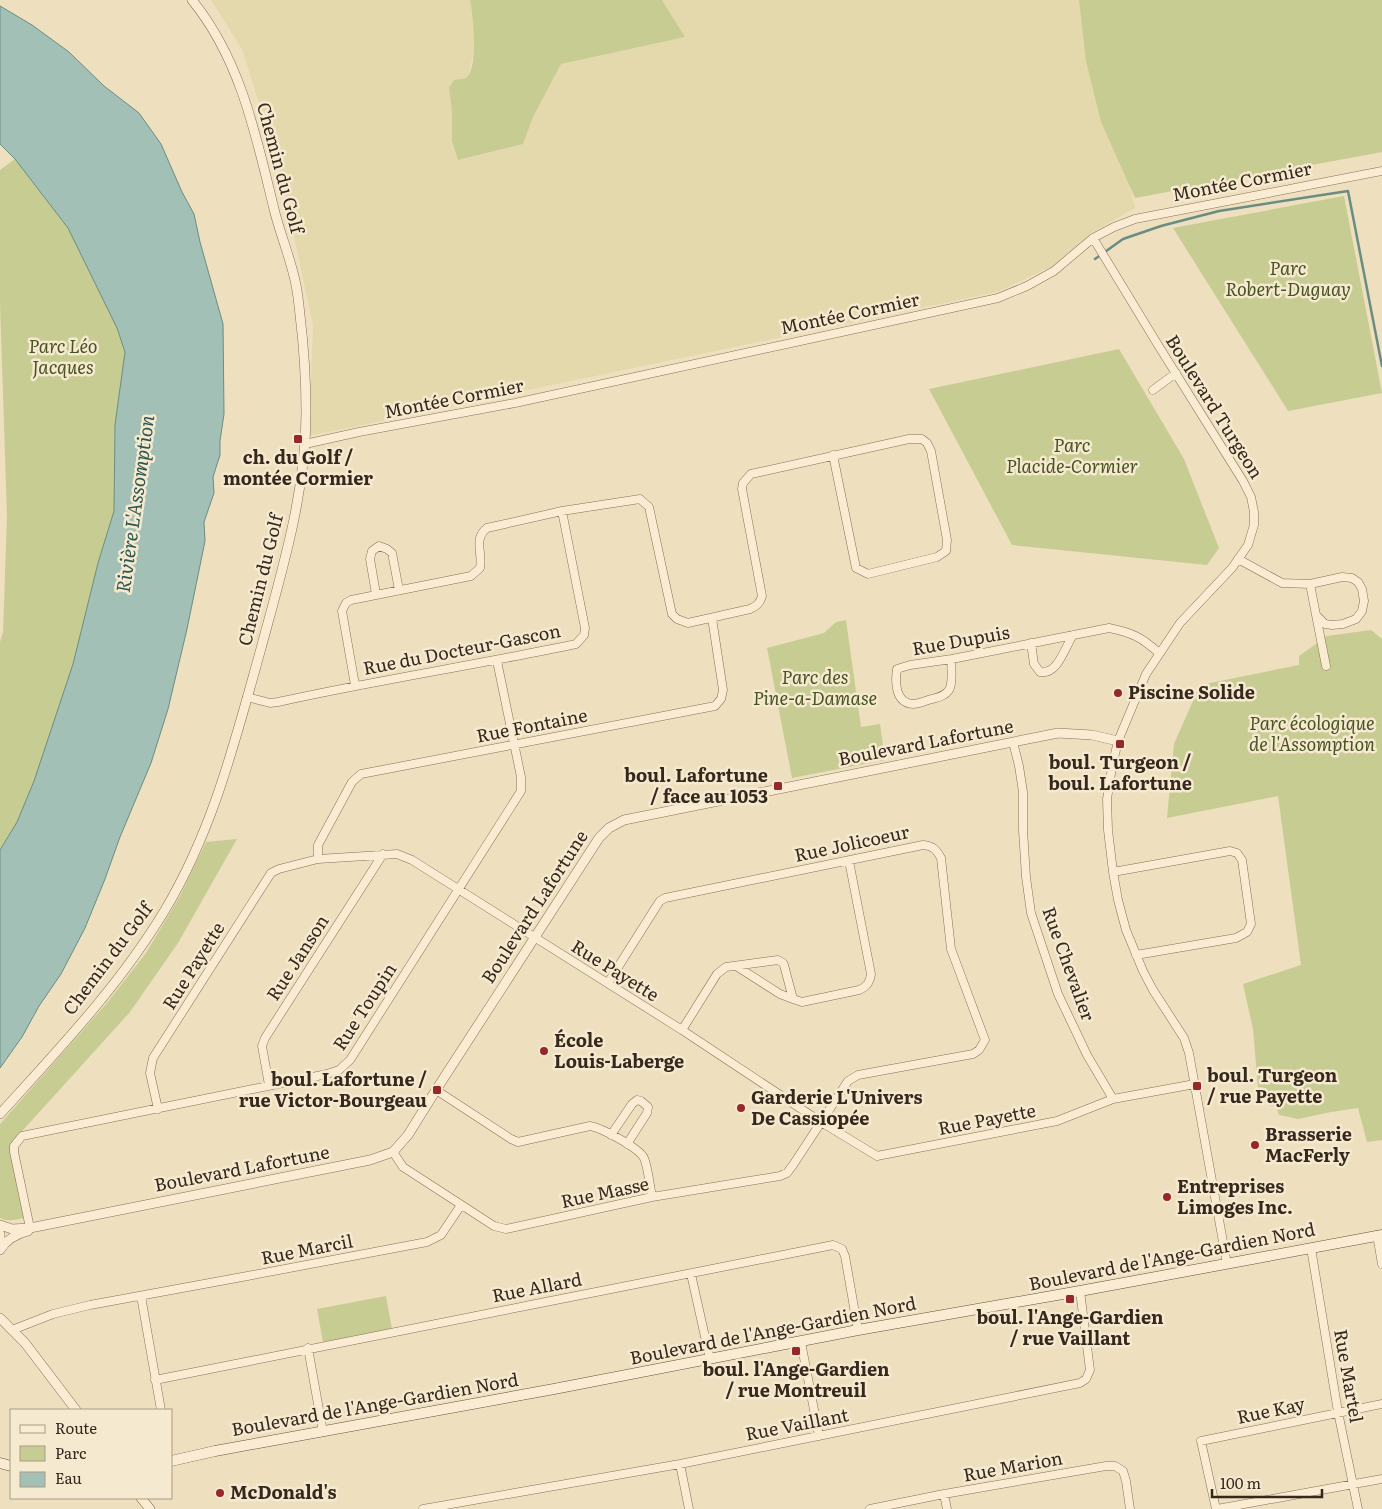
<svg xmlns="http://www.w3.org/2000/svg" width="1382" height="1509" font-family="Literata,serif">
<rect width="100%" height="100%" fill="#eedfbf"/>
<path fill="#e4d9ac" d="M211,0H470L474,25V50L469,74L465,78L454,80L449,87L452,112V141L458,160L523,144L533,117L560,64L685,37L662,0H1082L1135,208L1091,233L1053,266L997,292L309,436L313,325L279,166L242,49Z"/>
<path fill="#c7cc93" d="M470,0H662L685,37L561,64L533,117L523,144L458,160L452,141V112L449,87L454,80C458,79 463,79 466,78C479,69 473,14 470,0Z
M1079,0H1382V152L1135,198L1101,122L1086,61Z
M15,159L68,228L117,328L125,352L115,425L114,511L98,563L73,664L34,781L17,822L0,849V642L3,632L7,516L0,303V170Z
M1344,196L1382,393L1288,411L1173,228Z
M1119,349L1184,459L1219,548L1207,565L1012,545L929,389Z
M846,620L861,727L880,724L885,760L792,778L767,648L824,633L836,622Z
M1371,630L1382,639V1140L1367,1142L1358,1108L1331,1112L1298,1119L1279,1115L1276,1105L1269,1106L1266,1094L1258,1088L1253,1029L1243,984L1301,965L1278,796L1167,818L1174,744L1200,685L1299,665V656L1327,636Z
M237,839L178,943L130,1012L15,1139L12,1149L24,1218C15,1220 8,1222 0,1218V1124L106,1004L146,953L180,896L206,842Z
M386,1296L392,1329L323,1342L317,1309Z"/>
<path fill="#a2c0b6" stroke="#6a8d83" d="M0,6L32,25L69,52L104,86L139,113L161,144L182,192L194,214L200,242L223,324L224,414L220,441V455L213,477L214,493L204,522L205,541L187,629L168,709L151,763L120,837L105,879L85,928L61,974L39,1006L22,1037L0,1068V850L17,822L34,781L73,664L98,563L114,511L115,425L125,352L117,328L68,228L15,159L0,144Z"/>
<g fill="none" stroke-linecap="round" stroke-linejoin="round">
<path stroke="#6a8d83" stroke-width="2.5" d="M1095,259L1123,239L1161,226L1219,211L1348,191L1382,366"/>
<g stroke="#876f57" stroke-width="9">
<path id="minor" d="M1093,238L1158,345L1243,481L1251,497L1254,512V525L1248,545L1232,568L1180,623L1146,674L1118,741L1112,767L1107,799L1108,830L1113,872L1118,900L1126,930L1143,971L1153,990L1184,1038L1189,1053L1227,1264
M1153,390L1176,373
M305,444L359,432L515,403L998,298L1027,286L1054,271L1093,238L1114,227L1135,219L1382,171
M1238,559L1282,583L1310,584L1342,577L1352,578L1358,582L1362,589L1364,601L1362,611L1356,619L1343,624L1332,625L1325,624L1316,615L1310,584
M376,594L370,559L372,551L379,546L387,549L392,553L399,590
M1316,615L1326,666
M1031,643L1034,664L1040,672C1058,675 1065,647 1073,635
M952,659C950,668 954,681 949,690C945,696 939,697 932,699C927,700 919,704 913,704C895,703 895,682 897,669L910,665L952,659L1109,628C1133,633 1141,637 1159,653
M355,685L342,611L346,603L351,600L471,576L480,568C483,553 473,539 487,528L562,511L640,499L649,507L672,614L677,619L688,623L750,609C757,606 760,603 762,596L742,489L743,483L751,474L909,439H922L927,443L931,451L947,540L946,551L937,557L868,574L856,568L833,455
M247,697L270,703L278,702C377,680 477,665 576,644L584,635L585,628L562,511
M1013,742L1019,766L1023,792V830L1026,877L1031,913L1058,994L1087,1055L1113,1099
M318,859V845L352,782L361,774L715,706L721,699L723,690L712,618
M1113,872L1230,851L1237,853L1242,860L1251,924L1247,932L1236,938L1136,955
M736,966L780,994L793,999
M682,1030L717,974L726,967L778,960L783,963L784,965L793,999L802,1002L859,990C867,987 870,982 871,974L849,861
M269,1085L262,1046L265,1038L383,854
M436,1090L511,1139L518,1142L590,1126C602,1128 639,1148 644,1158C648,1167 650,1187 652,1197
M158,1109L150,1073L153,1058L271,873L279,869L318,859L397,854L412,860L682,1030L821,1122L877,1156L1057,1121L1113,1099L1195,1084
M611,1135L632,1104L637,1100L641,1101L648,1107L647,1113L627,1144
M393,1152L403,1167L494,1226L506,1229L652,1197L780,1176L787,1173L793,1165L848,1081L858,1075L973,1054L979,1050L985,1040L951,949L941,858C936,849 933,846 923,845L665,898L660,901L656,907L608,983
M30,1228L14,1152V1146L22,1136L327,1074L339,1070L350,1060L521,791V777L497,661
M1377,1235L1382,1264
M1311,1248L1338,1412L1358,1509
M691,1274L710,1359
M141,1296L161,1410
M12,1330L53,1314L90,1305L242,1277L427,1242L441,1235L461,1205
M801,1342L819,1436
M308,1348L323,1432
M155,1380C381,1333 607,1291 833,1245L842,1249L845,1256L858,1330
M680,1464L689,1509
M944,1494L947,1509
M423,1509L680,1464L1080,1383L1086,1379L1090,1370L1080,1291
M870,1509L944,1494L1106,1466H1115L1123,1471L1126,1481L1130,1509
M1216,1509L1201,1441L1382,1404
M1217,1509L1382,1479"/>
</g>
<g stroke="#876f57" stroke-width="10">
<path id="tertiary" d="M0,1114C59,1049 120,985 165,910C213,830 235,741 260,652C281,574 306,494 306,413C306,380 304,348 300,315C299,305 298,295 296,285C291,259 280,234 274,209C256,136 241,60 192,0
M0,1225L12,1229L30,1228L370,1160L393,1152L408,1135L436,1090L599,838L609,828L624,820L1058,733L1092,735L1118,741
M0,1234V1248
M0,1250C6,1240 16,1234 28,1231
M0,1318L25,1343L76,1410
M141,1498L150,1509"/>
</g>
<g stroke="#68503b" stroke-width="11">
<path id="secondary" d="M171,1461L215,1451L554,1389L858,1330L1080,1291L1382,1235
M0,1463L11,1466"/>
</g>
<use href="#minor" stroke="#f9ecd2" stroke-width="8"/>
<use href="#tertiary" stroke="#f9ecd2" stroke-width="9"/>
<use href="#secondary" stroke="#f9ecd2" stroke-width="10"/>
</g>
<g fill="#96272b" stroke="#f5e9cf" stroke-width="2">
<rect x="293" y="434" width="10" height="10" rx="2.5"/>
<circle cx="1118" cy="693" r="5"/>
<rect x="1115" y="739" width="10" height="10" rx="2.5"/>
<rect x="773" y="781" width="10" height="10" rx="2.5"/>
<circle cx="544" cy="1051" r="5"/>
<rect x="1192" y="1081" width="10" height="10" rx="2.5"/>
<rect x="432" y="1085" width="10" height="10" rx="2.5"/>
<circle cx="741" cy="1108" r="5"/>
<circle cx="1255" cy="1145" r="5"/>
<circle cx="1167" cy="1197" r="5"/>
<rect x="1065" y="1294" width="10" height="10" rx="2.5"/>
<rect x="791" y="1346" width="10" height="10" rx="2.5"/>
<circle cx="220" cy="1493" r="5"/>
</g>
<g text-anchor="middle" stroke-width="5" stroke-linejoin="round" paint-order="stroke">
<g font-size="18" fill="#36281c" stroke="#f5e9cf">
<text transform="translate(280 168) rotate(75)" y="6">Chemin du Golf</text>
<text transform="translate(1242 182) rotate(-11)" y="6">Montée Cormier</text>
<text transform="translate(850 314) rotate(-12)" y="6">Montée Cormier</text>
<text transform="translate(454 399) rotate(-11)" y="6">Montée Cormier</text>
<text transform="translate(1214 407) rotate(58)" y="6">Boulevard Turgeon</text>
<text transform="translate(261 580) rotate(-76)" y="6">Chemin du Golf</text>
<text transform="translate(961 641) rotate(-10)" y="6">Rue Dupuis</text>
<text transform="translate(462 650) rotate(-11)" y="6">Rue du Docteur-Gascon</text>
<text transform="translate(532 726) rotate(-11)" y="6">Rue Fontaine</text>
<text transform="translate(926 743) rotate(-11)" y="6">Boulevard Lafortune</text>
<text transform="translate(852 844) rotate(-12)" y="6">Rue Jolicoeur</text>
<text transform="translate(535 907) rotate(-57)" y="6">Boulevard Lafortune</text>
<text transform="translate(298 958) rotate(-57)" y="6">Rue Janson</text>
<text transform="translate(108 959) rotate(-53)" y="6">Chemin du Golf</text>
<text transform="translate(1068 964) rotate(70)" y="6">Rue Chevalier</text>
<text transform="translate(194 966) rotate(-58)" y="6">Rue Payette</text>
<text transform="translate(615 971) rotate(32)" y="6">Rue Payette</text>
<text transform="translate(365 1007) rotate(-57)" y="6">Rue Toupin</text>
<text transform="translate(987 1120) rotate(-11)" y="6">Rue Payette</text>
<text transform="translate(242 1169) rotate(-11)" y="6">Boulevard Lafortune</text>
<text transform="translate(605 1193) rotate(-12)" y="6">Rue Masse</text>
<text transform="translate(307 1250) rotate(-11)" y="6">Rue Marcil</text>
<text transform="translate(1172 1257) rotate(-11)" y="6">Boulevard de l'Ange-Gardien Nord</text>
<text transform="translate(537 1288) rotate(-11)" y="6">Rue Allard</text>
<text transform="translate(773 1331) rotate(-11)" y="6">Boulevard de l'Ange-Gardien Nord</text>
<text transform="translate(1348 1376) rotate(80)" y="6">Rue Martel</text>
<text transform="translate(375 1405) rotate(-10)" y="6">Boulevard de l'Ange-Gardien Nord</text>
<text transform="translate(1271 1411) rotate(-12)" y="6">Rue Kay</text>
<text transform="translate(797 1425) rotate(-11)" y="6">Rue Vaillant</text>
<text transform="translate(1013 1467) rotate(-10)" y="6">Rue Marion</text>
</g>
<g font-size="18" font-style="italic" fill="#485322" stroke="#f5e9cf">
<text x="1288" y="275">Parc<tspan x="1288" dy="21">Robert-Duguay</tspan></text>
<text x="63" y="353">Parc Léo<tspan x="63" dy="21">Jacques</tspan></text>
<text x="1072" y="452">Parc<tspan x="1072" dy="21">Placide-Cormier</tspan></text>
<text x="815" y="684">Parc des<tspan x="815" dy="21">Pine-a-Damase</tspan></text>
<text x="1312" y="730">Parc écologique<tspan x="1312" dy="21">de l'Assomption</tspan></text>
</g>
<g font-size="18" font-weight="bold" fill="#36281c" stroke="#f5e9cf" text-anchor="start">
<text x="298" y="464" text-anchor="middle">ch. du Golf /<tspan x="298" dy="21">montée Cormier</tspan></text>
<text x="1128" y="699">Piscine Solide</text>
<text x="1120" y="769" text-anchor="middle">boul. Turgeon /<tspan x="1120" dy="21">boul. Lafortune</tspan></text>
<text x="768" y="782" text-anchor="end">boul. Lafortune<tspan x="768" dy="21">/ face au 1053</tspan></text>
<text x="554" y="1047">École<tspan x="554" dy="21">Louis-Laberge</tspan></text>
<text x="1207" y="1082">boul. Turgeon<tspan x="1207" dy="21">/ rue Payette</tspan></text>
<text x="427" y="1086" text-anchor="end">boul. Lafortune /<tspan x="427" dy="21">rue Victor-Bourgeau</tspan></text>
<text x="751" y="1104">Garderie L'Univers<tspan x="751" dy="21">De Cassiopée</tspan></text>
<text x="1265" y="1141">Brasserie<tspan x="1265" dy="21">MacFerly</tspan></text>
<text x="1177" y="1193">Entreprises<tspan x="1177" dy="21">Limoges Inc.</tspan></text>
<text x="1070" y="1324" text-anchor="middle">boul. l'Ange-Gardien<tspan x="1070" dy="21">/ rue Vaillant</tspan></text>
<text x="796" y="1376" text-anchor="middle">boul. l'Ange-Gardien<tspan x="796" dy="21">/ rue Montreuil</tspan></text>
<text x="230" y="1499">McDonald's</text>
</g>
<g font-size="19" font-style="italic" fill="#2b5652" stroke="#f5e9cf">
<text transform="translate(135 504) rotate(-82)" y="7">Rivière L'Assomption</text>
</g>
</g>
<rect x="10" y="1409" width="162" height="90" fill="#f5e9cf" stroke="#a99c87"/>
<rect x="20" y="1425" width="25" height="8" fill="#f9ecd2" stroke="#a99c87"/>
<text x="55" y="1434" font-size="15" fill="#36281c">Route</text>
<rect x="20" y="1446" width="25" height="15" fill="#c7cc93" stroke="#a99c87"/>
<text x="55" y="1459" font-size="15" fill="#36281c">Parc</text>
<rect x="20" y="1472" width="25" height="15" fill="#a2c0b6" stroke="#a99c87"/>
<text x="55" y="1484" font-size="15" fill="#36281c">Eau</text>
<path d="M1212 1489v8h110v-8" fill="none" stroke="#36281c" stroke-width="2.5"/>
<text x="1220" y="1489" font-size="15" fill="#36281c" stroke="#f5e9cf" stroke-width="4" paint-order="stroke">100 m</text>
</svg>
